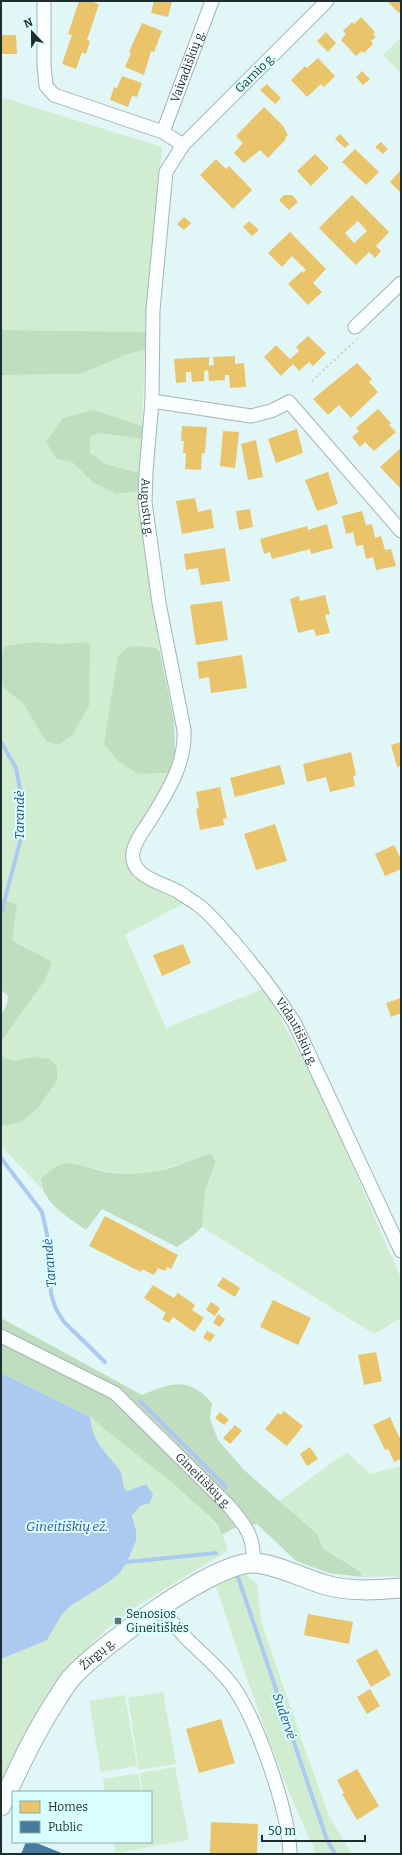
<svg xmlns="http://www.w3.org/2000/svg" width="402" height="1855" font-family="Bitter,serif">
<rect width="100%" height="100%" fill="#e1f6f7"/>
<path fill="#d1edd1" d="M399,39L401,41V73L383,55Z
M1,97L162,147L146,332L1,330Z
M145,350L142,426L94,410L57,459L72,462L94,483L116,494L139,491V504L160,652L156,648L138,646L139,774L169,773L127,847V858L186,902L125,935L166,1028L265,988L323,1099L401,1278V1318L374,1334L202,1227L205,1190L216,1162L211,1153C192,1159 174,1167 155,1172C128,1178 100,1170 73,1163L41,1179V1188L1,1146V1126C35,1118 39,1108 57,1081L33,1057L13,1061L1,1056V1042L45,980L27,947L12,940L17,904L1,900V676L4,689L22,702L46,741L83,642L61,644L33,642L4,646L1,659V375L80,374L130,353Z
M100,433L142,439L140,473L105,464L90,453V435Z
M90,1417C117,1438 231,1519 227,1551L142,1603L110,1626L92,1643L54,1688L30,1724L1,1781V1659L47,1640L62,1614L87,1594L136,1530L132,1516L140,1506L149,1503L153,1494L146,1484L128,1491L125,1490C122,1484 123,1474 119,1469C104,1450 93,1443 90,1417Z
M347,1452L370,1474L401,1466V1576L362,1577L360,1570L322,1548L318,1535L279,1501Z
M243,1572L257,1584L261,1621L302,1741L329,1816L352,1854H317C275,1769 247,1677 216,1587Z
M163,1692L176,1764L139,1770L128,1698Z
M125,1695L137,1766L101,1772L89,1701Z
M175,1767L189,1840L116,1853L114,1842L151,1841L152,1843L151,1792H143L140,1773Z
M138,1773L142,1792H105L103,1779Z"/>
<path fill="#bfddbf" d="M1,330L146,332L145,350L130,353L80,374L1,375Z
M94,410L142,426V439L100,433L90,436V453L105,464L140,473L139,491L116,494L94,483L72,462L57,459L46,442L63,418Z
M33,642L61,644L83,642L90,644L89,706L72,735L59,745L46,741L22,702L4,689L1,676V659L4,646Z
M138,646L156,648L160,652L174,721L175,755L169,773L139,774L118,761L104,744L118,656L128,647Z
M1,900L17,904L12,940L52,962L45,980L1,1042V1015L7,1004L8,996L1,990Z
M1,1056L13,1061L33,1057L50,1059L57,1067V1081L38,1108L21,1122L1,1126Z
M211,1153L216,1162L205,1190L202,1227L194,1235L177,1247L102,1209L86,1230C68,1217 42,1203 41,1179C66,1152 77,1167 107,1172C122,1175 138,1174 153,1172C170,1170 193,1159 211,1153Z
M1,1318L142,1395C172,1383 188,1376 212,1403L210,1419L218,1440L243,1469L318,1535L322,1548L360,1571L362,1577L329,1573L296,1561L257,1524L234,1528L222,1535L218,1526L209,1516L174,1484L90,1417L1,1373Z"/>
<path fill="#acc9f0" d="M1,1373L90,1417C93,1443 104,1450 119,1469C123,1474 122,1484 125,1490L128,1491L146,1484L153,1494L150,1503L140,1506L132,1516L136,1530V1541L127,1562L119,1574L107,1583L72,1605L62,1614L47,1640L1,1659Z"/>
<path fill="#e9c46a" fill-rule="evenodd" d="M79,1H89L99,4L87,40L90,41L86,54L82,52L76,69L62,64L72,35L68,34Z
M154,1H172L168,17L151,13Z
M387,1H401V11L399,13Z
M361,17L375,32L373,34L376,37L371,41L373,44L364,53L362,51L356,56L341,40L346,34L343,31L352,22L354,24Z
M142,23L162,31L154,52L151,51L144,75L125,67L131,53L129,52Z
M326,32L336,43L328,52L317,41Z
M1,35H16L17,54H1Z
M318,58L335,76L324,87L321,84L307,97L291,80L305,66L307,68Z
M362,71L370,79L363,85L356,77Z
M122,76L142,83L137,97L132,96L128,107L110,100L114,87L117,88Z
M267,84L281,98L275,104L260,90Z
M264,107L283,126L288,135L285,138L286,139L268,158L260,150L244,163L234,153L243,143L236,136Z
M340,134L349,144L345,148L335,139Z
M381,142L388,149L383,154L375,147Z
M355,149L379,172L366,185L342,162Z
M315,154L329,168L311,186L297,171Z
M216,159L226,169L229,166L252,190L233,209L200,175Z
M401,170V193L390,182Z
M284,195H292L298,202L289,210L279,200Z
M352,195L389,232L376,246L381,251L375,258L369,252L356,265L319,228ZM358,221L367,231L354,243L345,233Z
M184,217L191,223L184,230L177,224Z
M249,221L259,230L252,236L243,227Z
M290,232L326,269L313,283L322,292L308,305L288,284L302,271L303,273L306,270L292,256L282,267L268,253Z
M308,336L326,353L313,366L309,362L299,371L293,364L281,376L264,357L276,345L290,359L299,351L296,347Z
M235,356V364L244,363L246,387L230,388L229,375H225V380L209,381L208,370L204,371V381L192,382L191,372H186V382L176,383L174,359L209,357V366L214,365L213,357Z
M357,363L372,379L369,382L378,392L351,418L339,405L328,415L313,399Z
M378,409L391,423L389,425L396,432L374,451L365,442L360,447L352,437L359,431L356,428Z
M182,426L207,427L205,453H202L201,470L185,469L186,453H183L184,441H181Z
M297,429L303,453L276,463L268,439Z
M223,431L239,432L235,468L220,466Z
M256,440L263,477L248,480L241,444Z
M401,448V487L400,488L380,467Z
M328,472L338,504L317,511L305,480Z
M195,498L198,512L211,509L214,528L182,534L176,501Z
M250,509L253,527L239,530L236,511Z
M362,511L366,525L372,524L375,538L381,536L385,550L391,549L396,566L376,570L373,557L366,559L363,545L356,546L353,532L346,534L342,516Z
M327,524L333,548L311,554L310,549L272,559L270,552L264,554L260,539L307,526L308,530Z
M225,548L230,581L201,585L198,568L186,570L184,554Z
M325,595L330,614L325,615L330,633L316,636L314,629L298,633L290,599L299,596L300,601Z
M222,601L228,640L196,645L190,605Z
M242,655L247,688L211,693L209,677L199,679L197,662Z
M401,742V766L397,767L391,745Z
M351,752L356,775L353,776L355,786L330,792L326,777L307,782L303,764Z
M280,765L285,784L235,797L230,778Z
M220,787L227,818L223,819L224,825L200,830L196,809L199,808L196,792Z
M275,824L287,861L256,870L244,834Z
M394,845L401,859V869L385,876L375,854Z
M183,944L191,963L162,976L153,955Z
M401,998V1013L391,1017L386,1003Z
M105,1216L178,1255L171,1269L167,1267L165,1271L158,1268L154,1275L142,1269L141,1272L89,1246Z
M223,1277L240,1288L235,1297L217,1286Z
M153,1285L174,1298L178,1293L195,1305L192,1310L204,1318L194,1332L173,1317L169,1323L162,1319L166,1313L144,1298Z
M273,1300L311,1318L298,1345L260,1327Z
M211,1302L220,1308L215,1316L206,1310Z
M218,1314L225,1319L220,1327L213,1323Z
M207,1331L215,1335L210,1342L203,1338Z
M376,1352L382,1381L364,1385L358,1355Z
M284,1411L303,1426L287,1446L265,1429L278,1413L281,1415Z
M220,1412L229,1420L224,1425L215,1418Z
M390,1417L399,1437L401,1436V1459L394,1462L388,1449L385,1450L373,1425Z
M235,1425L242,1431L230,1444L223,1438Z
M310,1447L318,1459L307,1466L300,1454Z
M308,1614L353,1622L349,1644L304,1635Z
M377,1649L391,1675L371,1687L356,1660Z
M370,1689L380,1706L367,1714L357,1697Z
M221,1719L235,1763L199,1773L186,1729Z
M357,1769L379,1806L357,1820L342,1794L344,1793L337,1780Z
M211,1822L258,1824L257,1854H210Z"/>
<path fill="#457b9d" d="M26,1842H34L64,1854H21Z"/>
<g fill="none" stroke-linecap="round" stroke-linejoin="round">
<path stroke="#acc9f0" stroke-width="4" d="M1,742L16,768L21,795V838L1,914
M1,1158L42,1212L47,1234L51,1294L56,1309L64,1322L105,1362
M140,1401L226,1487
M123,1561L127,1562L216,1553
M238,1577L327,1840L335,1854"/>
<g stroke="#a4b4b5" stroke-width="15">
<g id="street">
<path d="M44,1V65L46,86L54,95L163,132L183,145"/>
<path id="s1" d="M327,1L183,145L166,172L153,310L152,401L146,472L145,502L159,603L184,730C186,765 166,794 149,822C143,831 135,841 133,852C129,876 160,882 177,891C184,895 190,900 197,904C211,914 222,929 233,941C256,968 276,994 295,1024L401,1251"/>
<path id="s2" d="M163,132L212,1"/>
<path d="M355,327L401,283"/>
<path d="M152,401L251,416L271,411L289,402L401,531"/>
<path id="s3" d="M1,1336L115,1393L229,1506C245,1525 255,1537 253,1563"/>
<path d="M161,1608C169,1618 177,1628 186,1638C202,1654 221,1669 234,1688C258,1723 289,1812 290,1854"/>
</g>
</g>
<g stroke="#a4b4b5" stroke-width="21">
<g id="secondary">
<path id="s4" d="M1,1806C18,1769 35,1732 57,1699C62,1691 67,1682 73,1676C101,1646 214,1562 253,1563C273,1563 305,1579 326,1585C349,1592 377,1590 401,1588"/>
</g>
</g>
<path stroke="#ced5d5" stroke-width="2.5" stroke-dasharray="2 3" stroke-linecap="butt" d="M312,381L357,339"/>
<use href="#street" stroke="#fafefe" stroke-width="13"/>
<use href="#secondary" stroke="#fafefe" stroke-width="19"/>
</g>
<rect fill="#627374" stroke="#d9feff" stroke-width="1.5" x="114" y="1617" width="8" height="8" rx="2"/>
<g text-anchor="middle" stroke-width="4" stroke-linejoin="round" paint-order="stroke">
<g font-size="12" fill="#1e2d2d" stroke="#d9feff">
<text dy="4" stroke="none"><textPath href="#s2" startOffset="70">Vaivadiškių g.</textPath></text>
<text transform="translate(255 73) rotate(-45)" y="4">Garnio g.</text>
<text dy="4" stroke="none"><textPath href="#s1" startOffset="572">Augustų g.</textPath></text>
<text dy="4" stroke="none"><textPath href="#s1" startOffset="1183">Vidautiškių g.</textPath></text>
<text dy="4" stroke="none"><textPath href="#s3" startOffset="252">Gineitiškių g.</textPath></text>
<text dy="4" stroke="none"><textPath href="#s4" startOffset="182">Žirgų g.</textPath></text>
</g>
<g font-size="12" fill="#1e2d2d" stroke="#d9feff" text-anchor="start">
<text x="126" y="1618">Senosios<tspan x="126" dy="14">Gineitiškės</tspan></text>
</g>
<g font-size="13" font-style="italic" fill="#2b5193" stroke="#d9feff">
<text transform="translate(19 815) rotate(-90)" y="5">Tarandė</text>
<text transform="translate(49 1263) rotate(-95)" y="5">Tarandė</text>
<text x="67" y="1531">Gineitiškių ež.</text>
<text transform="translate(285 1716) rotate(71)" y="5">Sudervė</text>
</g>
</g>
<rect width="402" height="1855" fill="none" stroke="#1e2d2d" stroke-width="4"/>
<rect x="12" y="1791" width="140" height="52" fill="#d9feff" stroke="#8eaaab"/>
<rect x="20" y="1801" width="20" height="12" fill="#e9c46a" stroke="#8eaaab"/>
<text x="48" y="1811" font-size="12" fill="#1e2d2d">Homes</text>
<rect x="20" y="1821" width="20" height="12" fill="#457b9d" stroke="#8eaaab"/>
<text x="48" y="1831" font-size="12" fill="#1e2d2d">Public</text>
<g transform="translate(32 32) rotate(338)" stroke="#d9feff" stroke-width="3" paint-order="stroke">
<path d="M0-3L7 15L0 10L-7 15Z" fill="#1e2d2d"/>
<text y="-6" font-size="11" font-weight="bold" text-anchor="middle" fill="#1e2d2d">N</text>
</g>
<path d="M262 1835v6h103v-6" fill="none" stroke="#1e2d2d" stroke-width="2"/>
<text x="268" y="1835" font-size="12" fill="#1e2d2d" stroke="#d9feff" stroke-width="3" paint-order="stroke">50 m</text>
</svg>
